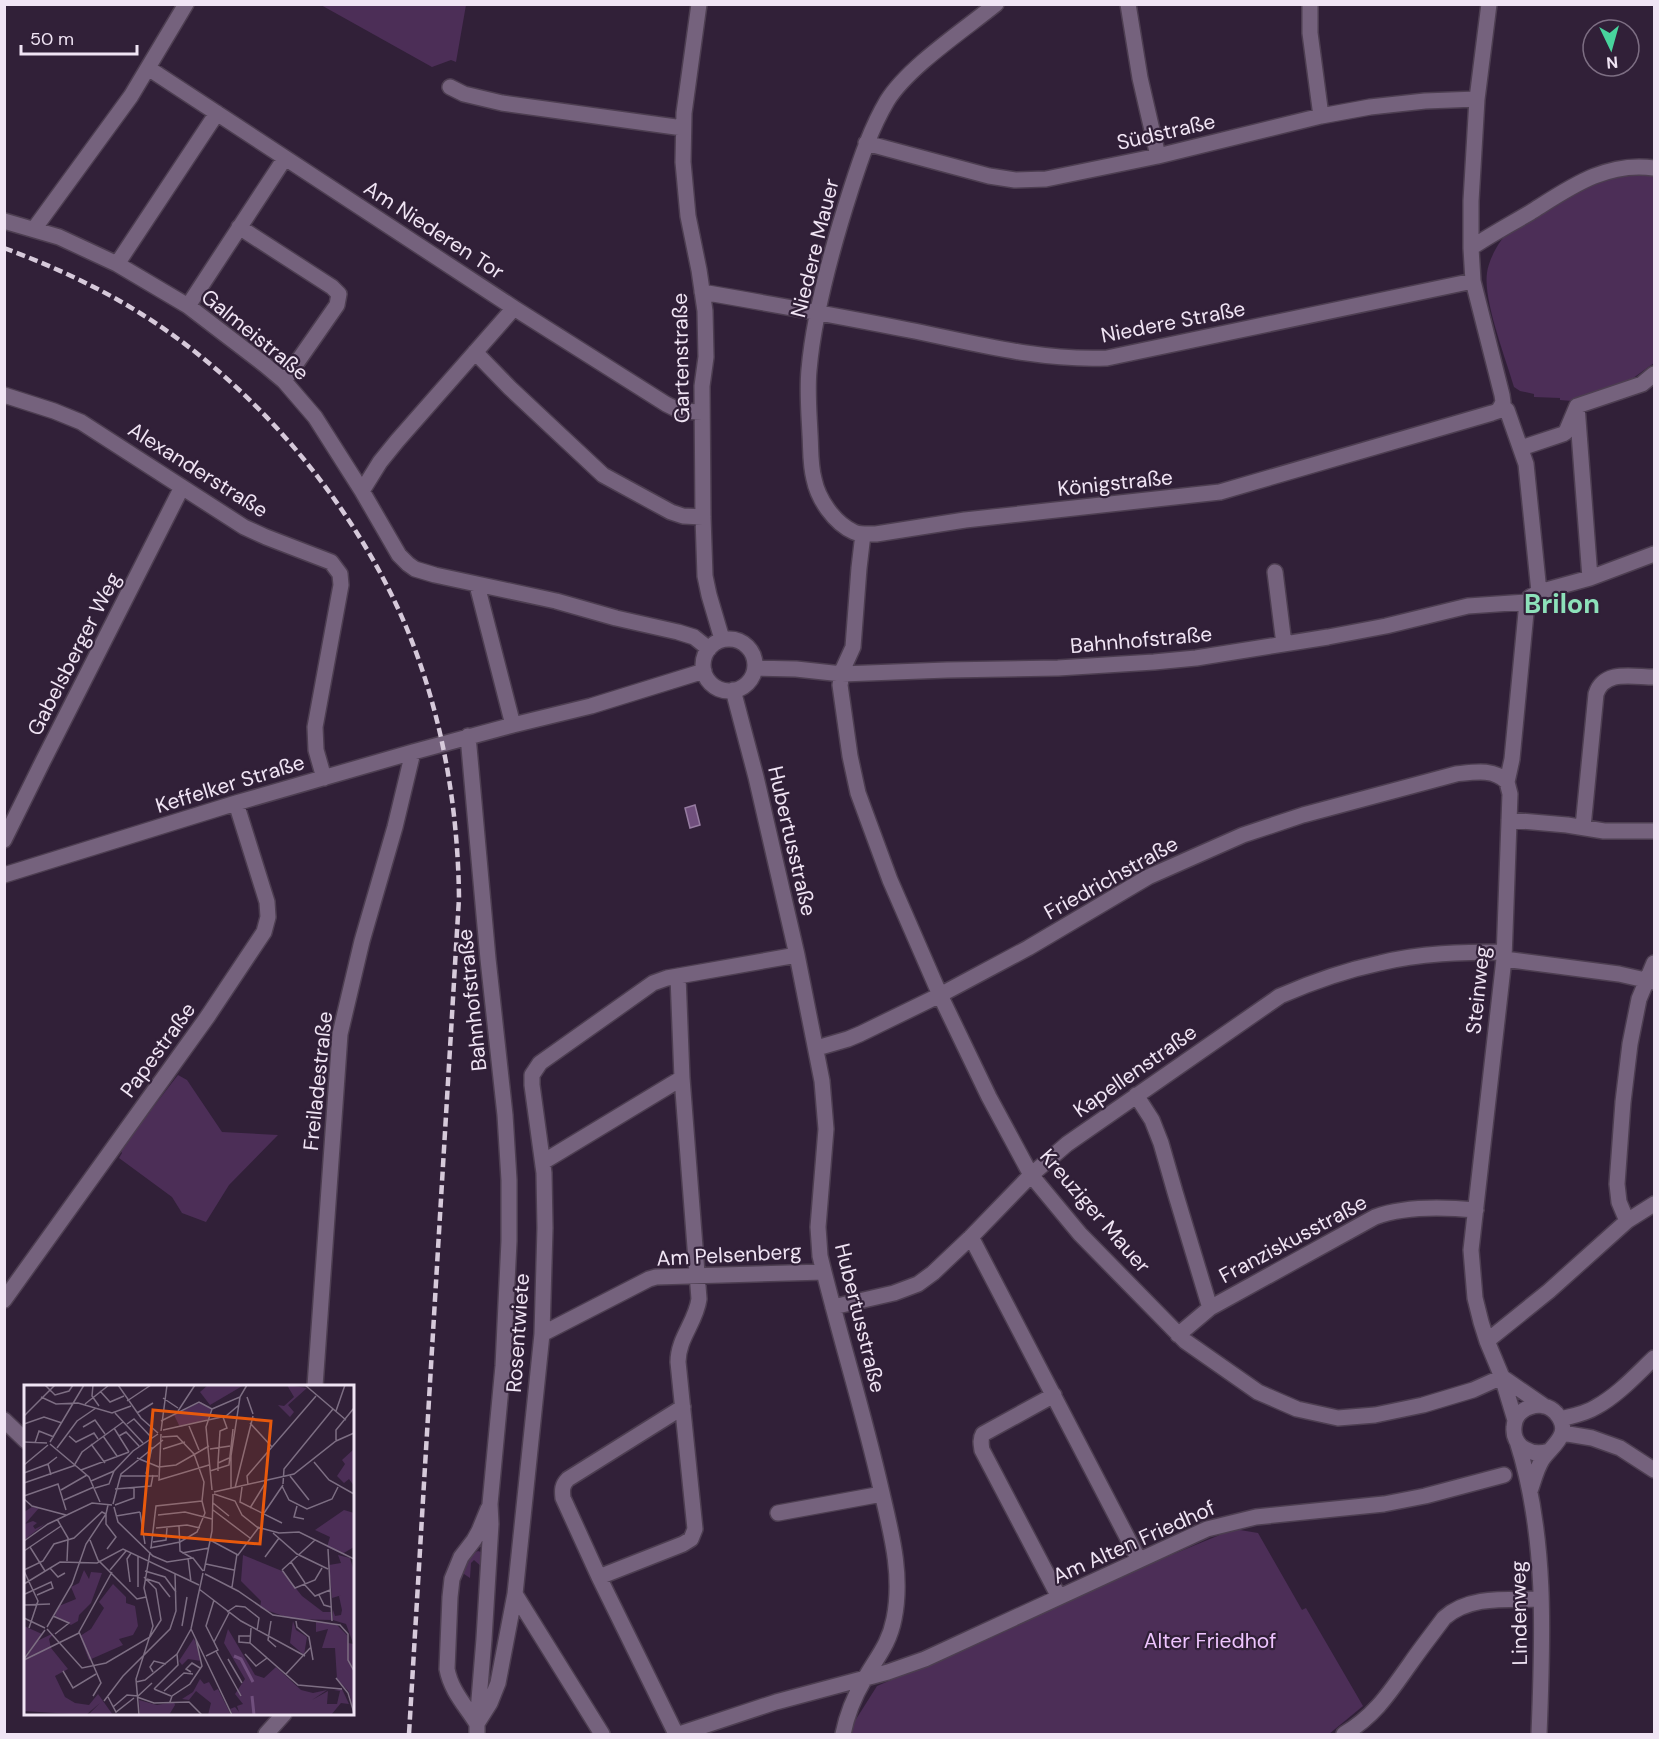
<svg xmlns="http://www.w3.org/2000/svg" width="1659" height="1739" font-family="'DM Sans',sans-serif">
<rect width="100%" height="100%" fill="#312038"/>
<path fill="#4c2e57" d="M321,5H466L456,62L451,60L432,67Z
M1640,174L1654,175V363L1629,381L1572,401L1560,400V398L1534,397V394L1520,391L1514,387C1506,359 1483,300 1487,273C1488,262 1498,242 1506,235L1592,183L1621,175Z
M178,1075L187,1080L222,1132L278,1135L229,1185L206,1222L182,1213L172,1197L119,1158L122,1153L120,1150Z
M1234,1529L1258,1533L1302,1610L1306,1608L1363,1706L1329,1734H852L853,1724L877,1686L1016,1626L1140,1568Z
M478,1551L481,1552L483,1555V1568L474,1560L471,1563L470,1578L461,1572C464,1564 470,1554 478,1551Z"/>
<path fill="#704f7d" stroke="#967ca1" stroke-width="1.5" d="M695,805L700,825L690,828L685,808Z"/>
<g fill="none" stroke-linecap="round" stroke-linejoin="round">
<g stroke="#4d3e51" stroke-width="18">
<path id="minor" d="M699,4L684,113L683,162L688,216L699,270L705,311L706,357L702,386L703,517L705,576L709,595L722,639
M996,4C964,30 908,67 887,101C871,128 861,158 851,189C833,245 814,311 809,370C807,391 809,413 810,434C811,449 810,464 814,479C818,499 834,523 854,532C861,535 868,534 876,534L965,520L1220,492L1492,413L1498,411L1501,406
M1128,4L1140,78L1158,156
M1310,4V33L1321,116
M1489,4L1477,99L1471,201V248L1473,281L1502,395L1503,402L1501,406
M148,68L514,308L666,404L680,411L702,412
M450,87L464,94L502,103L683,128
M866,143L989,176L1015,180L1046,179L1158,156L1321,116L1370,107L1425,101L1477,99
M4,221L59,237L117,264L188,306L265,365L284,381L315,417L362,491L399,555L408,564L415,569L435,575L556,601L616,618L678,632L694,637L709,649
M239,227L332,287L339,294L337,305L284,381
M34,229L131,96L186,4
M1471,248C1490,235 1511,224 1531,212C1569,188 1606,161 1654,168
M117,264L217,113
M702,292C771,304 840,316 909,330C974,343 1040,361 1107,358L1473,281
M188,306L285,158
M475,352L510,388L603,475L671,512L683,516L703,517
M4,395L54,411L81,422L244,527L266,537L331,562L340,574L341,585L315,727L316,750L324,778
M1501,406L1507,410L1526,464L1539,592
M1577,406L1590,578
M1521,448L1563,434L1566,432L1577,406L1642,384L1654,374
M362,491L380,462L397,441L514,308
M863,534L859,568L853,647L843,669L840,685L850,756L858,793L890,880L940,995L989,1097L1031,1175L1080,1234L1185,1341L1258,1392L1297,1409L1338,1418L1375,1415L1423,1405L1473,1390L1502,1377
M1275,572L1284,644
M477,585L513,725
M1530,597L1539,592L1590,578L1654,554
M703 665a26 26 0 1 1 52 0a26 26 0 1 1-52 0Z
M755,668L796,669L842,674L947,670L1058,668L1154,662L1196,658L1328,637L1386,626L1468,606L1527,602
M733,690L756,777L797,955L822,1081L826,1129L818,1227L820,1256C839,1334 863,1410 881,1489C891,1532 903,1575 894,1619C889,1645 876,1658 864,1680C854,1697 847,1714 843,1734
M468,736L488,959L505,1115L509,1180V1241L503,1366L490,1504L491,1524L484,1639L477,1724V1734
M1509,820L1567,825L1604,831H1654
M1583,827L1596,694C1604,669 1633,677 1654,677
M4,840L43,761L182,487
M4,875L236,803L413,752L513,725L591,706L704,671
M1504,959L1619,974L1654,982
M817,1048L848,1039L860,1034L940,995L1028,948L1148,877L1243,835L1303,815L1456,774C1474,772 1494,768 1507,782
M1136,1095L1152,1120L1161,1143L1175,1192L1210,1308
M543,1162L682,1078L678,976
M1627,1221L1619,1202L1617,1184L1623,1102L1630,1044L1639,999L1654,963
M971,1237L1139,1560
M4,1300L208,1016L264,932L268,917L267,902L236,803
M833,1307L894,1293L918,1284L933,1273L971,1237L1031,1175L1067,1144L1280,996C1312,982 1347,970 1380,963C1420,953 1463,952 1504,952
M542,1334L649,1279L656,1277L824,1272
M1178,1335L1210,1308L1375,1217C1404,1206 1445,1207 1476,1210
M1487,1341L1549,1291L1627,1221L1654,1204
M1502,1377L1544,1406
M315,1386L340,1034L362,941L395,827L413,752
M1054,1395L983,1434C980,1439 981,1444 982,1450L1059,1597
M1560,1419C1572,1416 1585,1414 1596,1407C1618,1395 1636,1375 1654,1358
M4,1420L26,1441
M1515,1420L1502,1377L1487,1341L1481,1322L1475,1298L1471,1250L1504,959L1510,794L1507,782L1512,759L1527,602
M1562,1433L1592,1438L1620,1448L1654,1470
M1517,1441C1547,1535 1543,1636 1539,1734
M1530,1491C1534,1480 1536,1470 1542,1460C1551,1446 1574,1434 1556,1413C1542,1398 1515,1407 1514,1427C1512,1447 1532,1457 1549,1451
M778,1513L882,1494
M599,1577L563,1498C562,1490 562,1485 568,1479L683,1407
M515,1594L602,1734
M478,1722L490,1703L498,1683L515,1594L542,1334L545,1228L544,1173L532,1085V1075L540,1063L653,983L667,978L797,955
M477,1724C466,1706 451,1691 447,1669L450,1597L452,1579L461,1557L474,1540L479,1531L488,1509
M266,1734L284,1714
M676,1734L599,1577L683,1544L691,1539L695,1529L678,1362C678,1338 696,1322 699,1299L682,1078
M679,1734L776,1702L888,1672L925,1659L1207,1529L1256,1517L1384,1504L1425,1496L1504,1475
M1344,1734C1375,1716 1390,1692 1410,1664C1421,1648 1433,1633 1444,1618C1470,1595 1508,1600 1541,1599"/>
</g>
<use href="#minor" stroke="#75627d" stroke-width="15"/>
<path stroke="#d6c9da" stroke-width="4.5" stroke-dasharray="9 4.5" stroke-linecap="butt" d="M4,248C52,266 99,287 143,315C256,386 356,506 407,629C442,714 458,806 459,898L409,1734"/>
</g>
<g text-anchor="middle" stroke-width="4.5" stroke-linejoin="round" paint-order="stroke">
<g font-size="21" fill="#f0e4f4" stroke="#312038">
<text transform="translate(1166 132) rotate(-13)" y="7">Südstraße</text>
<text transform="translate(434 230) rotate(33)" y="7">Am Niederen Tor</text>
<text transform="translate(815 248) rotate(-76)" y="7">Niedere Mauer</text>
<text transform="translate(1173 322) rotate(-11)" y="7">Niedere Straße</text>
<text transform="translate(255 335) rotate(39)" y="7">Galmeistraße</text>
<text transform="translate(681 358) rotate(-91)" y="7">Gartenstraße</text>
<text transform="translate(198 470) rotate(32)" y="7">Alexanderstraße</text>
<text transform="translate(1115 483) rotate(-6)" y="7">Königstraße</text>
<text transform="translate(1141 640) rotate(-5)" y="7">Bahnhofstraße</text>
<text transform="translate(74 654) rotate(-63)" y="7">Gabelsberger Weg</text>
<text transform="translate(230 784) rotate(-17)" y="7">Keffelker Straße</text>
<text transform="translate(792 841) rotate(77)" y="7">Hubertusstraße</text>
<text transform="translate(1111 878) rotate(-29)" y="7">Friedrichstraße</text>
<text transform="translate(1478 990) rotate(-84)" y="7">Steinweg</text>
<text transform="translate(472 1000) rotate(-96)" y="7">Bahnhofstraße</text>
<text transform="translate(158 1050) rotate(-54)" y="7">Papestraße</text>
<text transform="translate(1135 1071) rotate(-35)" y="7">Kapellenstraße</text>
<text transform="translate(318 1081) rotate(-84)" y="7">Freiladestraße</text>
<text transform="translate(1095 1211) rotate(49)" y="7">Kreuziger Mauer</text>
<text transform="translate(1293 1239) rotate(-28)" y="7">Franziskusstraße</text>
<text transform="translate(729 1255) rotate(-3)" y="7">Am Pelsenberg</text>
<text transform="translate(860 1318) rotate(76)" y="7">Hubertusstraße</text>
<text transform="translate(518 1333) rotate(-86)" y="7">Rosentwiete</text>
<text transform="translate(1134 1542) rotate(-24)" y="7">Am Alten Friedhof</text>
<text transform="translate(1519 1613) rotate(-91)" y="7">Lindenweg</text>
</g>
<g font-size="21" fill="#eec4fe" stroke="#312038">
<text x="1210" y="1648">Alter Friedhof</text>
</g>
<g font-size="27" font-weight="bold" fill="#8de1ba" stroke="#312038">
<text x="1562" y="613">Brilon</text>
</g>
</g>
<g transform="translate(24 1385)">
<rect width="330" height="330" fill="#312038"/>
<path d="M184,0H220L186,20L176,7ZM263,0L283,3L264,20L270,27L266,32L254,20L260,21L270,12ZM177,17L187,24L184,34L156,42L150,30ZM330,64V101L325,94L320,98L313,91L321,79L318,75ZM8,122L15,123L1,139L9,136L13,138L9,141L11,144L21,139L0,155V127ZM320,125L330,128V162L318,169L303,162L306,152L291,145ZM219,170L258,186L278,211L299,227H308V235L268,234L236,223L237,216L217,196ZM314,170L326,173L330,186L329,258L322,239L309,235V225L311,231L317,230L318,225L315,211L318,210L308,213L305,180L317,178ZM60,185L65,194L67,187L78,188L67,218L55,230L54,236L47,240L31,231L35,221L52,214L47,202L55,198ZM89,199L102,212V218L111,221L114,241L109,250L95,254L99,260L65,275L56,251L67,244L80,223L75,217ZM269,236L272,245L283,252L280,270L266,258ZM292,237L312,239L323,250L324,258L330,259V327L325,307L313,294L311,263H298L304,244L292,247ZM0,241L18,249L0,272ZM204,244L231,290L240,293L252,282L277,305L289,308L303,305L288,315L304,306L303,319H313L316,306L310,305L318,304L325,319L317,318L307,330H209L206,324L211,322L215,327L213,321L219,319L211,309L221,294L200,258ZM30,248L25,254L27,263L44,284L31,291L41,312L51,318L65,320L74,309L89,330H64L76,318L62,330L0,326V275L13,256ZM170,253L177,276L164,274L158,280L155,276ZM176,294L180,299L185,297L190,306L194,304L207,330H184L187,318L172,306L165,315L158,314L169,307ZM115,315L133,320L150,317L151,320L145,330H116Z" fill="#4c2e57"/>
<path fill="none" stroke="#704f7d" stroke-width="3" d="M210,271L217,274L229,297M228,311L230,330"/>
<path fill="none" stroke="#7d6e83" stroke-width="1.5" d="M21,0L31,10L45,6L49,0M69,0L68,11L75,21M94,0L117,33L134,48M281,0L322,35M76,6L86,17L100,11M17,12L32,19L54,18L88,28L107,21M223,12L229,29M139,13L154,23M103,16L127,0M61,19L85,0M188,24L182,42L188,105M188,24L216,12L223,0M154,26L171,0M312,26L321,0M91,28L119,58M113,28L129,18M0,31L31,0M137,36L175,17L188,24M226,38L248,62M0,39L20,32L38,38M103,39L110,34L127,52M165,41L175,65M59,42L71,35L81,49M90,43L105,67M139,45L202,31L215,20M137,46L143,0M137,49L135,95L185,80M45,51L52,57L70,48L74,54M79,51L93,71M95,51L102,47L115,61M138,52L153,51L170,69L180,97L178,116M312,55V45L330,23M0,57L23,58M26,57L60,0M11,58L15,46L30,52M26,59L65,92L76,117M67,59L81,78M33,63L53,36L72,23M139,64L161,57M186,64L206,61M113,73L135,82M290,77L305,95L330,109M194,78L196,46L203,43L199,32M51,79L58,67L99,37M0,80L24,60M135,82L152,80L185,61M57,85L105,67M186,86L205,80L209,44M194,86V78L205,73M0,88L24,79M122,89L128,62M27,90L24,79L33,72M96,91H134M266,91L285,115M67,96L90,86M0,98L52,80M259,99L260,84L309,24M224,100L223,91L292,11M258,101L265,115L283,124L308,114L314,102M218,102L216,117L258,138M71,103L85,99L90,86L109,66L134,49M211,103L229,31M91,104L127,101L129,90M207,104V71L216,12M37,105L63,90M190,107L270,89L312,56L330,48M190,109L211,116L218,130L233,142L255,148L275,147L330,174M0,111L34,99L42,125M0,114L8,121L42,130M40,115L70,102M189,118L205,131M89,119L97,89L139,55M91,120L110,113V102M273,121L270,132L280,134M90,122L94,137L129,171L143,177L169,173L179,186M226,123L242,97M189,125L226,153M116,127L121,159M134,130L161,127L188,134M92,131L116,127M238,131L259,100M33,134L44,153L43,176M155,141L156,166L168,173M132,143L163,140L176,143M249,148L273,169L304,184M66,155L74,175L113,214L122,212M186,155L214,170L235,142M0,156L24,139L68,118L88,120M129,157L142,155L143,143M6,162L21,186M126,163L156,157L173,147L181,128L178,116M127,163L132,121L178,116M304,164L308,236M0,166L37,141M158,168L185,163M241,172L255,153M164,173L167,197M267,177L281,198M182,179L210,185M26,183L34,192L41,188M0,185L19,176L30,159L50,153L78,127L82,129V139L92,152L83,164M86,185L102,166M258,185L271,203L291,195L298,183M258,185L291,155M0,186L14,216L5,243M121,186L141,192L152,207M180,186L188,146L189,109M181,189L214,206L249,230L316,240L324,249V275L330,286M123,194L135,198L146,212M106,197L103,174L107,168M0,199L36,177L73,178L99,164L175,200M280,199L291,211L306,205M114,202V171M208,202L213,169M175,204L217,236L281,271M1,209L27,197L29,203L13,210M295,210L300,220L307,222M0,220L26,219M203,227L212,221L221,222L235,233L233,246M29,231L45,238L31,249M0,233L21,243M247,236L244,255L252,262M272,236L273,242L285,252L289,275M158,241L163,212M23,242L48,199L62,159L82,129L84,120M227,243L226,258L274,300L318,304M23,244L58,283L82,278L126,252L137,235L132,204L120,192M167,244L208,330M190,257L205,228M226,258L215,257V251H226M192,266L217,311M221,269L232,281L243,273M182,271L194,265L182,241L190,215M0,274L21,245M204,274L218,298M0,275L55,248M39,286L49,303L72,289M129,287L126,282L130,276L142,279M167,287L162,284L168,278L176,283M262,289L287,262M312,293L324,308L330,328M112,297L121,295L153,269L167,244L179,188M130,304L154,280L153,269M130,304L147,311M140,306L160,288L169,289M69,311L77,298L55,247L88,187M84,312L92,327L110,313M113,312L130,318L165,317L178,330M80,316L99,291L146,244L152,226L151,189M146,317L148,311L166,299L178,281L172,255M89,322L103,310L114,311L128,298M115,330L112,294L129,241L120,203L126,167"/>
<path fill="#e8590c" fill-opacity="0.15" stroke="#e8590c" stroke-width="3" d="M129,25L247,36L236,159L118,149Z"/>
<rect width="330" height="330" fill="none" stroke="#f0e4f4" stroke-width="3"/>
</g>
<rect width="1659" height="1739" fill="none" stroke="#f0e4f4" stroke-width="12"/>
<g transform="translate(1611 48) rotate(175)"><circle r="28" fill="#312038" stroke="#7d6e83" stroke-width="1.5"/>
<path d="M0-4.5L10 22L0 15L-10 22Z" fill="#48d49d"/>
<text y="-9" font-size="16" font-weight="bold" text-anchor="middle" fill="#f0e4f4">N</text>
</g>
<path d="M21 45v9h116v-9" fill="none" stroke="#f0e4f4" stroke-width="3"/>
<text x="30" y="45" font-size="18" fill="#f0e4f4" stroke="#312038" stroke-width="4.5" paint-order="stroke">50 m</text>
</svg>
